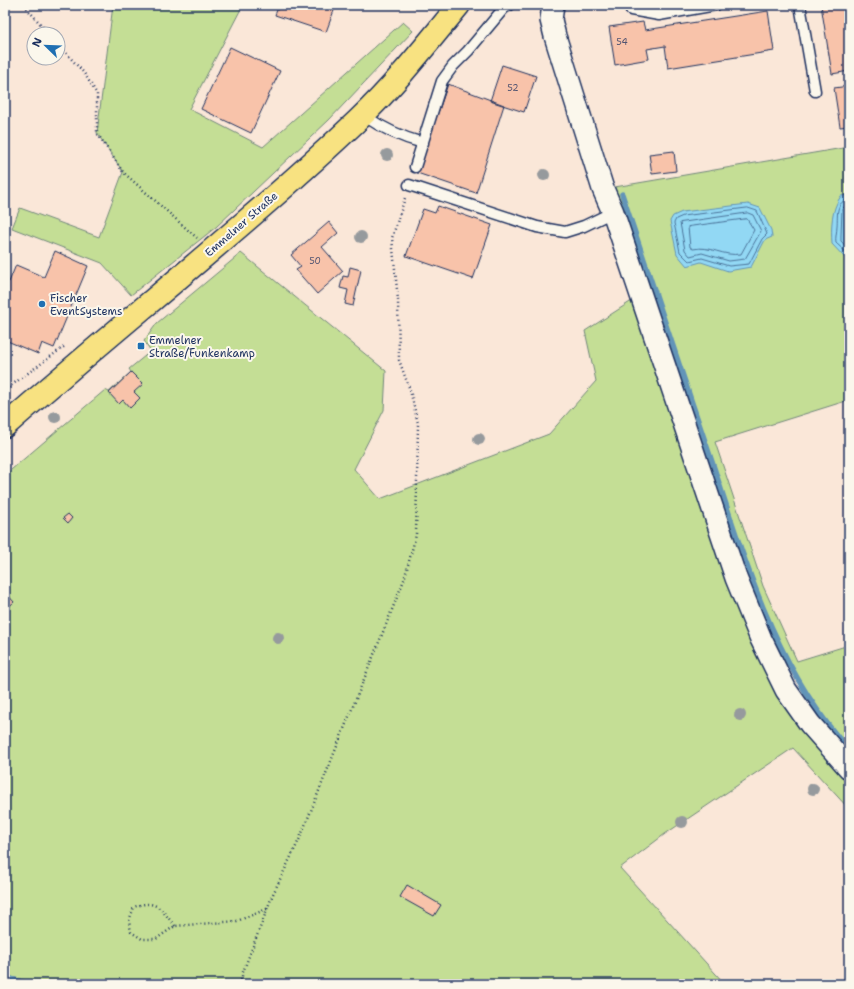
<svg xmlns="http://www.w3.org/2000/svg" width="854" height="989" font-family="'Shantell Sans',sans-serif">
<rect width="100%" height="100%" fill="#fae7d8"/>
<filter id="ink" filterUnits="userSpaceOnUse"><feTurbulence type="fractalNoise" baseFrequency=".025" numOctaves="2"/><feDisplacementMap in="SourceGraphic" scale="8" xChannelSelector="R" yChannelSelector="G"/><feConvolveMatrix kernelMatrix="1 2 1 2 8 2 1 2 1" color-interpolation-filters="sRGB"/></filter>
<g filter="url(#ink)">
<path fill="#c4de95" stroke="#70867a" d="M113,5H243L189,109L263,147L403,22L413,31L329,120L216,227L131,295L102,263L12,228L20,208L99,237L123,172L97,133Z
M849,147V400L715,442L763,586L797,661L849,645V750L803,690L789,664L776,669L849,768V809L793,748L665,834L620,868L725,984H37L5,975V475L105,390L109,392L131,372L129,369L151,351L144,341L157,323L241,253L386,371L384,410L354,469L380,499L549,434L596,381L585,331L641,295L603,189Z"/>
<path fill="#92d8f4" stroke="#6294b8" d="M849,195V259H846L832,244C831,227 831,210 841,196Z
M748,204L760,208L771,230L772,237L765,240L751,267L728,271L701,262L687,266L677,254L670,221L673,216L682,212Z
M5,975L37,984H5Z"/>
<g fill="none" stroke-linecap="round" stroke-linejoin="round">
<path stroke="#4b739a" stroke-width="1" d="M849,199C835,202 838,214 837,226C837,232 835,237 836,243L849,255
M849,204L846,205L842,209L841,236V241L849,250
M748,208L757,211L767,234L762,239L749,264L729,266L702,258L689,261L680,252L674,223L676,219L683,216Z
M748,213L753,215L761,231L745,259L729,261L702,253L690,256L685,250L680,223Z
M747,219L754,230L741,254C723,257 710,245 693,249L690,247L688,227Z"/>
<path stroke="#6294b8" stroke-width="5.5" d="M622,194C652,283 681,371 711,459C745,561 775,669 849,750"/>
</g>
<path fill="#f8c3aa" stroke="#1b2f5e" d="M279,5H336L326,32L275,15Z
M821,5H849V71L832,74Z
M768,11L774,51L668,68L665,46L647,49L649,59L615,65L609,27L643,22L645,30Z
M230,47L280,71L251,133L201,109Z
M502,65L536,76L524,112L490,101Z
M448,84L504,105L476,193L417,173Z
M849,86V126L840,127L834,88Z
M674,151L676,171L652,174L649,154Z
M438,206L492,225L473,279L406,256L423,209L435,213Z
M329,222L338,233L322,247L343,271L317,294L296,270L301,267L291,255Z
M55,251L88,266L54,348L42,343L38,354L5,340V280L9,282L16,265L44,277Z
M350,267L361,270L353,306L345,304L348,290L340,288L343,276L348,277Z
M131,372L143,384L134,392L140,398L130,408L123,400L119,404L109,393Z
M68,514L72,518L68,523L63,518Z
M5,592L14,602L5,610Z
M407,885L441,905L434,916L400,897Z"/>
<g fill="none" stroke-linecap="round" stroke-linejoin="round">
<g stroke="#1b2f5e" stroke-width="13">
<path id="service" d="M629,5L631,10L659,15L716,5
M800,5L815,91
M363,115C382,128 400,137 423,143
M415,167L442,81L453,66L468,51L504,8L510,5
M409,185L537,227L565,232L584,226L613,212"/>
</g>
<g stroke="#1b2f5e" stroke-width="24">
<path id="minor" d="M553,5L551,20L555,36L603,189L613,212L736,578L761,639L786,690L810,724L849,768"/>
</g>
<g stroke="#1b2f5e" stroke-width="25">
<path id="primary" d="M5,426C122,323 245,227 358,120C395,85 427,44 459,5"/>
</g>
<path stroke="#1b2f5e" stroke-width="2.5" stroke-dasharray="1 3" stroke-linecap="butt" d="M24,5L49,34
M58,44L84,73L97,94V133L123,172L197,238
M5,390L65,346
M175,926C161,910 157,898 134,907L129,921L131,932L142,939H156L175,926L237,921L267,909
M240,984L243,972L273,894L300,838L404,580L416,535L418,423L410,390L399,360L398,300L392,238L405,198"/>
<use href="#service" stroke="#fbf7ec" stroke-width="10"/>
<use href="#minor" stroke="#fbf7ec" stroke-width="21"/>
<use href="#primary" stroke="#f8e281" stroke-width="22"/>
</g>
<g fill="#969a9d">
<circle cx="387" cy="155" r="6"/>
<circle cx="544" cy="175" r="6"/>
<circle cx="361" cy="237" r="6"/>
<circle cx="55" cy="417" r="6"/>
<circle cx="479" cy="439" r="6"/>
<circle cx="278" cy="638" r="6"/>
<circle cx="740" cy="715" r="6"/>
<circle cx="813" cy="789" r="6"/>
<circle cx="682" cy="822" r="6"/>
</g>
</g>
<g fill="#1f6fb2" stroke="#fbf7ec" stroke-width="1.5">
<circle cx="42" cy="304" r="4"/>
<rect x="137" y="342" width="8" height="8" rx="2"/>
</g>
<g text-anchor="middle" stroke-width="4" stroke-linejoin="round" paint-order="stroke">
<g font-size="9" fill="#525471">
<text x="622" y="45">54</text>
<text x="513" y="91">52</text>
<text x="315" y="264">50</text>
</g>
<g font-size="11" fill="#1b2f5e" stroke="#fbf7ec">
<text transform="translate(241 224) rotate(-41)" y="4">Emmelner Straße</text>
</g>
<g font-size="11" fill="#1b2f5e" stroke="#fbf7ec" text-anchor="start">
<text x="50" y="302">Fischer<tspan x="50" dy="13">EventSystems</tspan></text>
<text x="149" y="344">Emmelner<tspan x="149" dy="13">Straße/Funkenkamp</tspan></text>
</g>
</g>
<rect width="854" height="989" fill="none" stroke="#fbf7ec" stroke-width="20"/>
<rect x="10" y="10" width="834" height="969" fill="none" stroke="#1b2f5e" stroke-width="1.5" filter="url(#ink)"/>
<g transform="translate(46 46) rotate(293)"><circle r="19" fill="#fbf7ec" stroke="#a1a7b3"/>
<path d="M0-3L7 15L0 10L-7 15Z" fill="#1f6fb2"/>
<text y="-6" font-size="11" font-weight="bold" text-anchor="middle" fill="#1b2f5e">N</text>
</g>
</svg>
